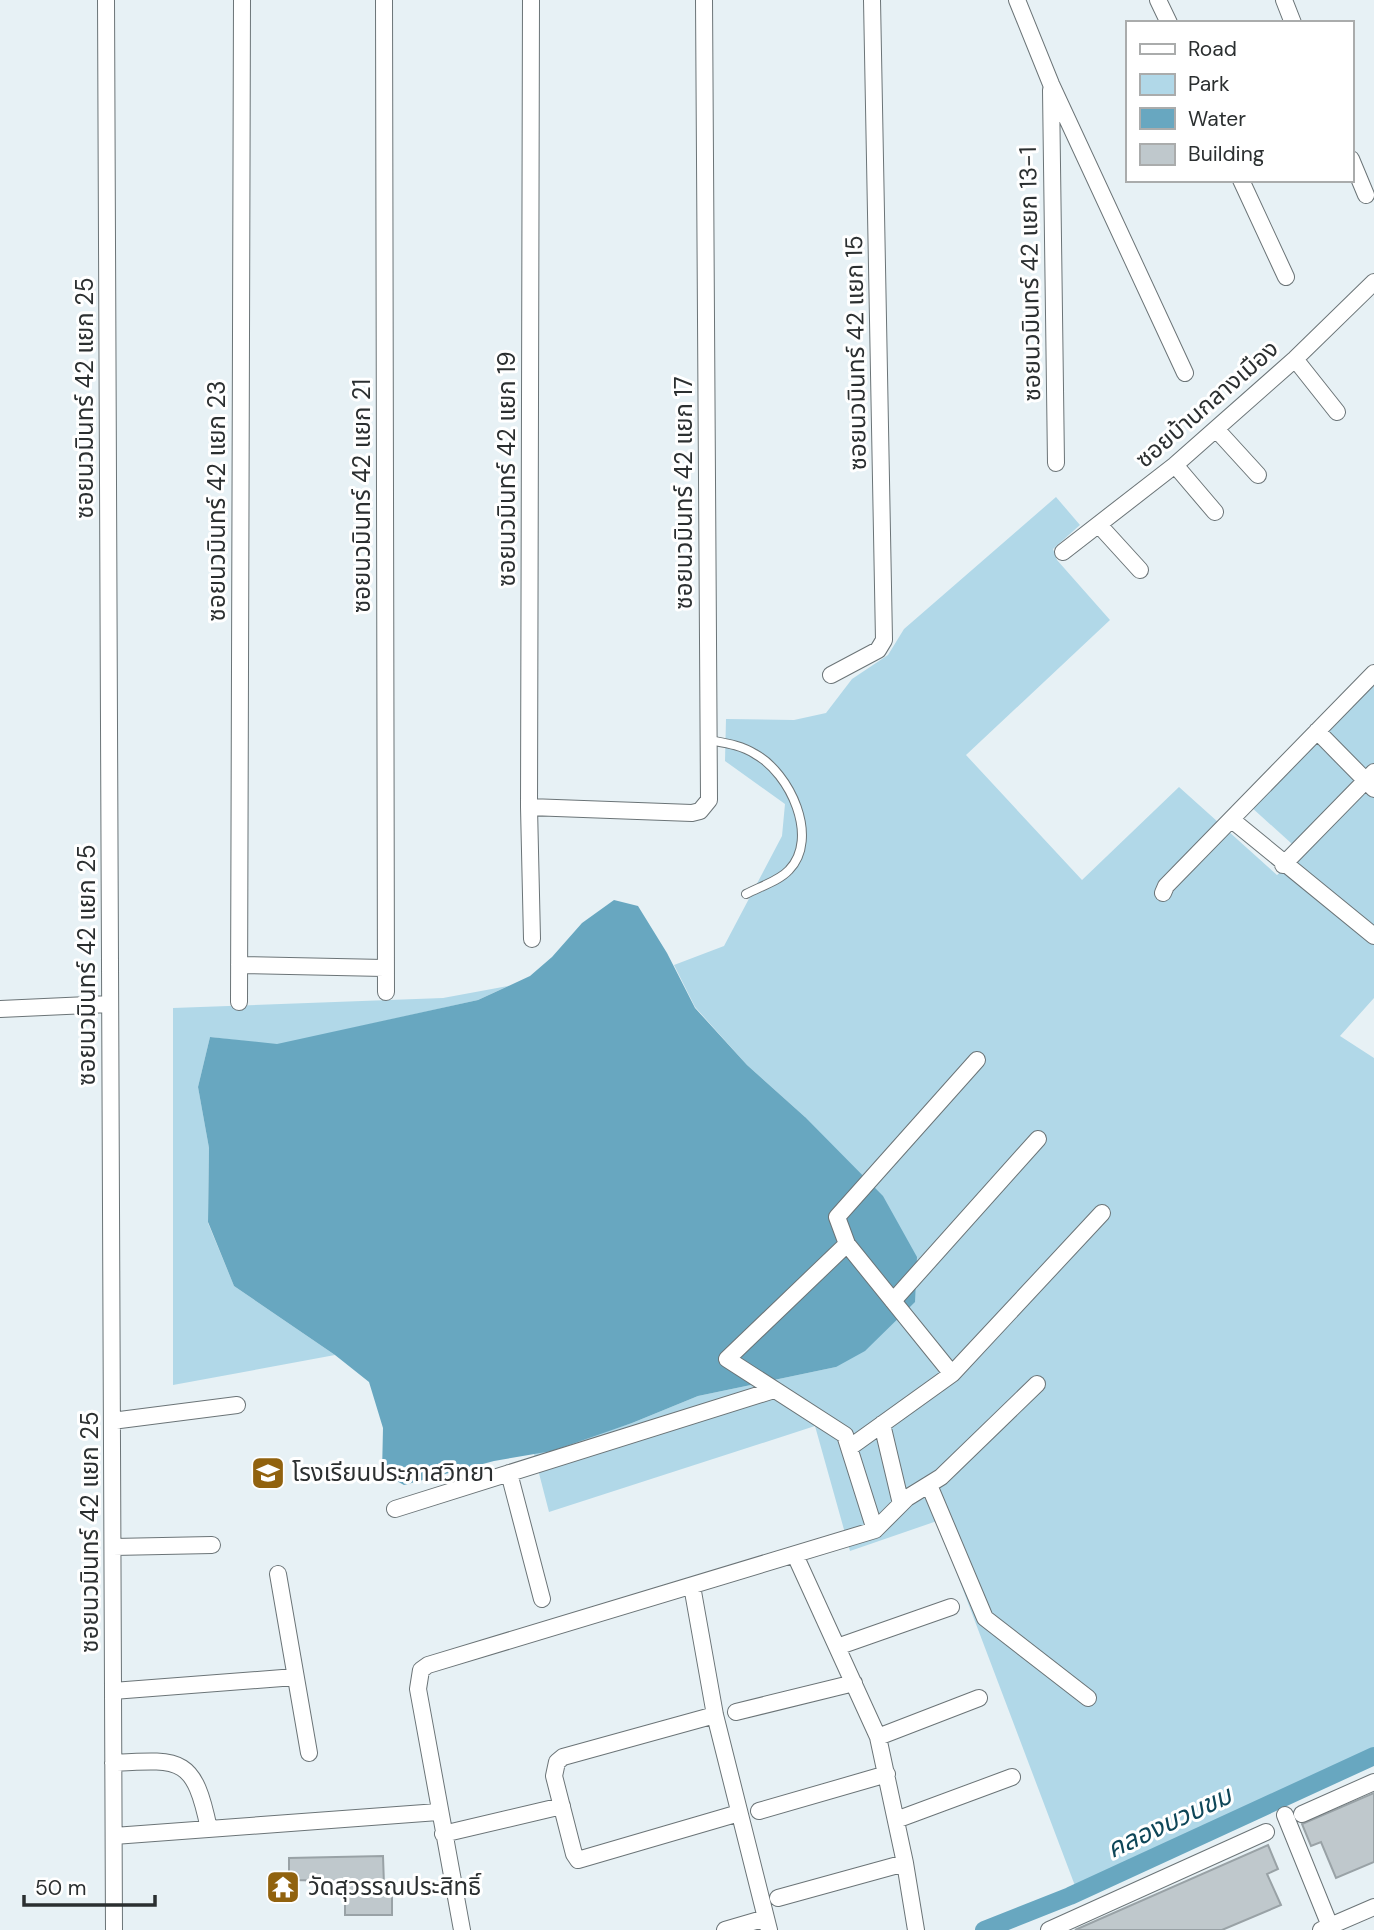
<svg xmlns="http://www.w3.org/2000/svg" width="1374" height="1930" font-family="'DM Sans','Noto Sans Thai',sans-serif">
<rect width="100%" height="100%" fill="#e7f1f5"/>
<path fill="#b1d8e8" d="M1056,497L1080,525L1053,549L1057,560L1110,620L966,755L1082,880L1179,787L1277,875L1302,853L1250,806L1374,680V998L1340,1036L1374,1058V1749L1077,1891L937,1521L850,1551L815,1426L549,1512L534,1454L632,1423L698,1396L836,1367L805,1117L747,1065L695,1007L674,965L724,946L782,836L785,804L725,761L726,719L794,720L826,713L852,679L888,655L904,629Z
M508,986L478,1000L277,1045L210,1037L198,1087L209,1148L208,1223L234,1286L335,1355L173,1385V1008L443,998Z"/>
<path fill="#68a7c0" d="M614,900L638,906L667,953L695,1008L747,1065L805,1117L883,1196L917,1257L915,1302L865,1351L836,1367L698,1396L632,1423L552,1451L494,1461L404,1485L382,1473L383,1428L369,1382L335,1355L234,1286L208,1222L209,1148L198,1087L210,1037L277,1044L478,1000L530,976L552,957L582,923Z"/>
<g fill="none" stroke-linecap="round" stroke-linejoin="round">
<path stroke="#68a7c0" stroke-width="18" d="M984,1930L1070,1896L1374,1756"/>
</g>
<path fill="#bfc8cc" stroke="#99a2a6" stroke-width="2" d="M1374,1793V1862L1336,1878L1321,1842L1311,1846L1302,1824Z
M1268,1845L1278,1869L1267,1874L1281,1905L1222,1930H1075Z
M383,1856L384,1885H392V1915H345V1881L289,1880V1858Z"/>
<g fill="none" stroke-linecap="round" stroke-linejoin="round">
<g stroke="#6b7477" stroke-width="10">
<path id="lane" d="M709,740C725,743 741,745 755,754C790,773 820,838 789,870C779,881 759,887 746,894"/>
</g>
<g stroke="#6b7477" stroke-width="18">
<path id="street" d="M106,0L114,1930
M384,0L386,992
M531,0L529,807L532,939
M1017,0L1051,84L1185,373
M1158,0L1169,23
M1284,0L1293,23
M1051,90L1056,463
M1351,159L1366,195
M1241,180L1286,277
M1295,359L1337,412
M1216,429L1258,475
M1175,465L1215,512
M1099,525L1140,570
M1063,552L1175,465L1295,359L1374,282
M831,675L878,650L884,640L872,0
M1317,731L1374,789
M529,807L692,813L700,811L709,800L704,0
M1232,820L1374,936
M1283,865L1374,772
M1163,893L1166,886L1374,673
M239,965L384,968
M239,1002L242,0
M0,1009L110,1004
M847,1244L952,1374
M893,1301L1038,1139
M112,1421L237,1405
M882,1424L901,1504
M849,1448L952,1374L1102,1213
M509,1473L542,1599
M929,1485L985,1618L1088,1698
M395,1509L774,1390
M875,1530L845,1435L727,1359L847,1244L837,1217L977,1060
M113,1547L212,1545
M278,1574L309,1753
M692,1586L715,1715L769,1930
M837,1647L951,1607
M113,1691L295,1677
M736,1712L854,1683
M715,1715L563,1757L557,1762L554,1776L574,1854L578,1860L739,1813
M878,1737L979,1698
M113,1763C182,1759 194,1757 209,1829
M759,1811L887,1774
M1302,1814L1374,1782
M1285,1815L1330,1926L1321,1930
M896,1820L1012,1777
M443,1834L562,1806
M114,1836L438,1812
M905,1863L916,1930
M778,1898L905,1863L878,1737L795,1555
M462,1930L418,1689L421,1670L428,1665L875,1530L907,1498L941,1477L1037,1384
M725,1930L766,1918
M1049,1930L1266,1832
M1331,1930L1330,1926L1374,1907"/>
</g>
<use href="#lane" stroke="#fff" stroke-width="8"/>
<use href="#street" stroke="#fff" stroke-width="16"/>
</g>
<defs>
<g id="school-square" transform="scale(1.75)"><rect x="-9" y="-9" width="18" height="18" rx="4" fill="#91620e" stroke="#fff"/><path d="M0-5L7-2L0 1L-7-2ZM-4 1L0 2.5L4 1V4Q0 6-4 4Z" fill="#fff"/></g>
<g id="temple-square" transform="scale(1.75)"><rect x="-9" y="-9" width="18" height="18" rx="4" fill="#91620e" stroke="#fff"/><path d="M0-6L5-2H3V0L6.5 2.5H4V6H1.5V3h-3V6H-4V2.5H-6.5L-3 0V-2H-5Z" fill="#fff"/></g>
</defs>
<g fill-rule="evenodd">
<use href="#school-square" x="268" y="1473"/>
<use href="#temple-square" x="283" y="1887"/>
</g>
<g text-anchor="middle" stroke-width="6" stroke-linejoin="round" paint-order="stroke">
<g font-size="24" fill="#2b2f30" stroke="#fff">
<text transform="translate(1030 274) rotate(-91)" y="8">ซอยนวมินทร์ 42 แยก 13-1</text>
<text transform="translate(856 353) rotate(-91)" y="8">ซอยนวมินทร์ 42 แยก 15</text>
<text transform="translate(85 398) rotate(-90)" y="8">ซอยนวมินทร์ 42 แยก 25</text>
<text transform="translate(1207 404) rotate(-41)" y="8">ซอยบ้านกลางเมือง</text>
<text transform="translate(507 469) rotate(-90)" y="8">ซอยนวมินทร์ 42 แยก 19</text>
<text transform="translate(684 493) rotate(-90)" y="8">ซอยนวมินทร์ 42 แยก 17</text>
<text transform="translate(362 496) rotate(-90)" y="8">ซอยนวมินทร์ 42 แยก 21</text>
<text transform="translate(217 501) rotate(-90)" y="8">ซอยนวมินทร์ 42 แยก 23</text>
<text transform="translate(87 965) rotate(-90)" y="8">ซอยนวมินทร์ 42 แยก 25</text>
<text transform="translate(90 1532) rotate(-90)" y="8">ซอยนวมินทร์ 42 แยก 25</text>
</g>
<g font-size="24" fill="#2b2f30" stroke="#fff" text-anchor="start">
<text x="292" y="1481">โรงเรียนประภาสวิทยา</text>
<text x="308" y="1895">วัดสุวรรณประสิทธิ์</text>
</g>
<g font-size="26" font-style="italic" fill="#0e4658" stroke="#fff">
<text transform="translate(1169 1822) rotate(-25)" y="9">คลองบวบขม</text>
</g>
</g>
<rect x="1126" y="21" width="228" height="161" fill="#ffffff" stroke="#aaacac" stroke-width="2"/>
<rect x="1140" y="44" width="35" height="10" fill="#ffffff" stroke="#aaacac" stroke-width="2"/>
<text x="1188" y="56" font-size="21" fill="#2b2f30">Road</text>
<rect x="1140" y="74" width="35" height="21" fill="#b1d8e8" stroke="#aaacac" stroke-width="2"/>
<text x="1188" y="91" font-size="21" fill="#2b2f30">Park</text>
<rect x="1140" y="108" width="35" height="21" fill="#68a7c0" stroke="#aaacac" stroke-width="2"/>
<text x="1188" y="126" font-size="21" fill="#2b2f30">Water</text>
<rect x="1140" y="144" width="35" height="21" fill="#bfc8cc" stroke="#aaacac" stroke-width="2"/>
<text x="1188" y="161" font-size="21" fill="#2b2f30">Building</text>
<path d="M24 1895v10h131v-10" fill="none" stroke="#2b2f30" stroke-width="3.5"/>
<text x="35" y="1895" font-size="21" fill="#2b2f30" stroke="#ffffff" stroke-width="5" paint-order="stroke">50 m</text>
</svg>
